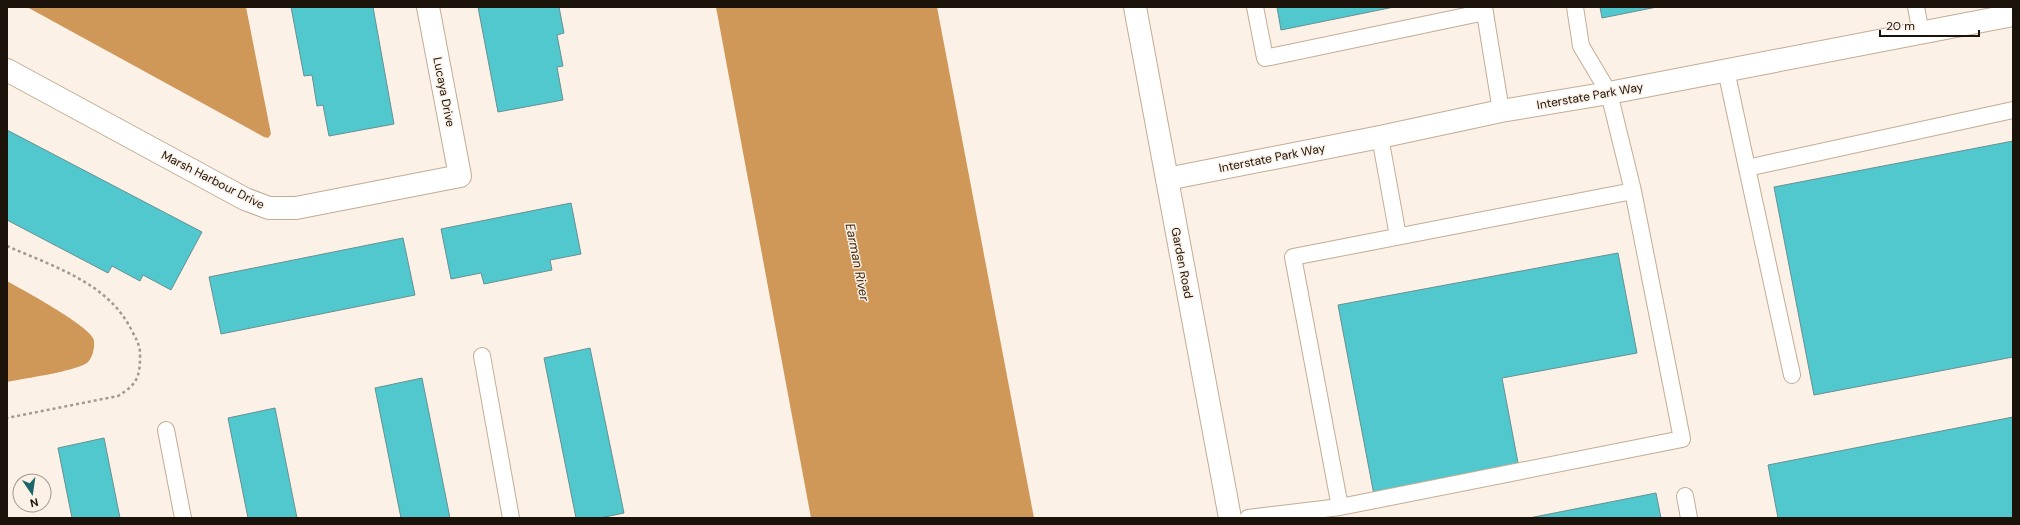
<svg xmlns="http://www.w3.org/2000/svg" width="2020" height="525" font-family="'DM Sans',sans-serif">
<rect width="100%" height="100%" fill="#fbf1e7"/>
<path fill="#d09858" d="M27,7H246L271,134L268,138L264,137Z
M716,7H937L1034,518H811Z
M7,281C23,290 86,324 93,338C96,344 93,358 87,363C72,372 26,378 7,382Z"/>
<path fill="#51c8cd" stroke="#679092" d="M291,7H373L394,124L329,136L323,105L317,106L312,75L304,76Z
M478,7H559L564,33L557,35L563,66L557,67L563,100L498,112Z
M1277,7H1394L1281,30Z
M1600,7H1657L1602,18Z
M7,130L202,232L171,290L143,275L140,281L112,266L108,273L7,220Z
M2013,141V357L1814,395L1774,187Z
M571,203L581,254L550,260L552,270L484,284L481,273L451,279L441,229Z
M403,238L415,295L221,334L209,277Z
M1618,253L1637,353L1502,378L1519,468L1374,495L1338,305Z
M590,348L624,513L600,518H576L544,358Z
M422,378L450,518H401L375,388Z
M275,408L297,518H248L228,418Z
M2013,417V518H1778L1768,465Z
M104,438L120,518H72L58,448Z
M1656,493L1661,518H1529Z"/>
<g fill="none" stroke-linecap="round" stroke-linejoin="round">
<g stroke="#c4ac93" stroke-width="18">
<path id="lane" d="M1255,7L1265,58L1485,12
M1484,7L1501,111
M1575,7L1581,46L1609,93L1633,191
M1916,7L1921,33
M1726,70L1747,168
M1380,137L1398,236
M482,356L511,518
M1792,375L1747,168L2013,110
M166,430L183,518
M1685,496L1689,518
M1248,518L1340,507L1682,439L1633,191L1293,257L1340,507"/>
</g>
<g stroke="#c4ac93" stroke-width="24">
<path id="street" d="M7,70L245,199L269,208H296L460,176L428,7
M1167,179L1380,137L1501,111L1609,93L2013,15"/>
</g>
<g stroke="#c4ac93" stroke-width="24">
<path id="secondary" d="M1135,7L1230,518"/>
</g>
<path stroke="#a2998f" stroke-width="2.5" stroke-dasharray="3 3" stroke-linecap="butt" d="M7,246C52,266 107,282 131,329C136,339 141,346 140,357C140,378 136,385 118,396L7,418"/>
<use href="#lane" stroke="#fff" stroke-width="16"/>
<use href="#street" stroke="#fff" stroke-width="22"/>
<use href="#secondary" stroke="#fff" stroke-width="22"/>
</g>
<g text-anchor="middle" stroke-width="3" stroke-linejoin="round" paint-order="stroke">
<g font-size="12" fill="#1b1209" stroke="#fbf1e7">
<text transform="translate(444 92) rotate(79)" y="4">Lucaya Drive</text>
<text transform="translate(1590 96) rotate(-10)" y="4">Interstate Park Way</text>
<text transform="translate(1272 158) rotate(-11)" y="4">Interstate Park Way</text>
<text transform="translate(213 180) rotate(27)" y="4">Marsh Harbour Drive</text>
<text transform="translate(1182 263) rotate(79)" y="4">Garden Road</text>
</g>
<g font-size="13" font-style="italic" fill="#3c2508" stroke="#fbf1e7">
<text transform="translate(858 262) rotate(79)" y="5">Earman River</text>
</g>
</g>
<rect width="2020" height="525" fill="none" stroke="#1b1209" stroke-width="16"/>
<g transform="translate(32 493) rotate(167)"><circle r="19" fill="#fbf1e7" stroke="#a1988e"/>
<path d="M0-3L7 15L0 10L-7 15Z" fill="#19676b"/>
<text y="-6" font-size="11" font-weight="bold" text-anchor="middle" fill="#1b1209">N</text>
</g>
<path d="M1880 30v6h99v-6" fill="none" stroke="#1b1209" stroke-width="2"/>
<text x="1886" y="30" font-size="12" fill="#1b1209" stroke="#fbf1e7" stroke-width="3" paint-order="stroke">20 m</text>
</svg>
